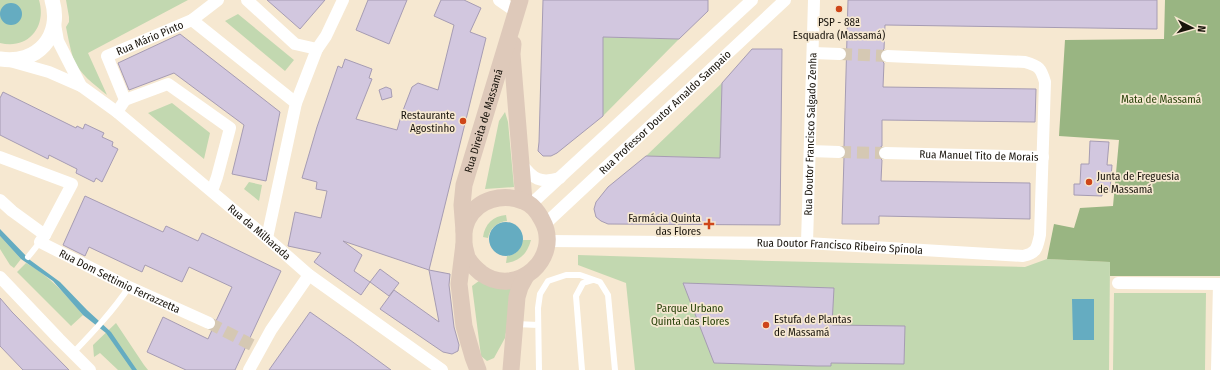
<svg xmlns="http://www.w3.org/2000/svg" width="1220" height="370" font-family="'Fira Sans Condensed',sans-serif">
<rect width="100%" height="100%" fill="#f6e8d1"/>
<path fill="#c2d8b0" d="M0,0H39C47,27 28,50 0,43Z
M66,0H188L88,53L107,95C94,84 79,74 73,58C70,48 68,37 66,27L69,22V17Z
M238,14L294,60L285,71L225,21Z
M603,37L679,39L603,116Z
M722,83L720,158L646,156Z
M172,103L210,133L204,159L148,113Z
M505,112L508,122L514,187L485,189L499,121Z
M249,182L262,185L259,201L244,189Z
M506,215L507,221C497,222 490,228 488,238L483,237C485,224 493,216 506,215Z
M0,236L21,259L14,268L10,265L0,249Z
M523,240H531C527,254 520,261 506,263L507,256C516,255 521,249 523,240Z
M578,255L772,261L1025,267L1047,259L1110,262L1109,370H635L626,283L578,265Z
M26,263C49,275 66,295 83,315L71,326L17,272Z
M483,278L514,285L505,338L494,358L487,361L481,356L472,286Z
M1114,293H1206L1205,370H1113Z
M116,323L144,365L148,370H118L100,353L94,357L93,345Z"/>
<path fill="#99b582" d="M1165,0H1220V276H1110V262L1047,259L1054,224L1074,228L1080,208L1113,206L1119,140L1059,136L1065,40L1164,39Z"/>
<path fill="#65acc1" d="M0 14a11 11 0 1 1 22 0a11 11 0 1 1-22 0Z
M489 239a17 17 0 1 1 34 0a17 17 0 1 1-34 0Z
M0,229L30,260L60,282L87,310L111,332L137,370H132L106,333L83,315L53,281L21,259L0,236Z
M1072,299H1094V340H1073Z"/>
<path fill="#d2c7df" stroke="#a69cb3" d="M267,0H325L300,29Z
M368,0H407L389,44L356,30Z
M441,0H464L481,8L470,32L486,38L429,270L343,241L362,255L354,271L370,282L361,295L314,262L321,253L288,246L295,212L321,218L327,191L316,189L317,182L302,178L317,127L338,66L342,68L345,59L372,69L369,78L372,79L356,119L397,130L402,113L412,87L418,83L438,90L454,25L434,16Z
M543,0H708V11L679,39L603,37V116L557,153L551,156H543L538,151L539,142Z
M848,0H1157V29L885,25L884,49L881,52L880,56L881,60L884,63L883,87L1036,89L1035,122L882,120V146L878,149V153L879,157L882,160L881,181L1030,183V219L879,216V224H842L844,157L846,152L844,147Z
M180,34L280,112L266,181L232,174L244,125L174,73L129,90L118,63Z
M752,49H782L780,225L608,224L601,221L596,217L594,209L596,202L608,187L646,156L720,158L722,83Z
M386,87L391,89L392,97L382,100L379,90Z
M3,92L76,128L77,126L83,129L85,124L104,133L102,137L113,142L112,146L118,149L102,182L96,178L94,182L76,173L77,169L49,155L48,159L0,135V98Z
M1090,141L1109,142L1107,165H1112L1110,191L1102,190V196L1074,195V184H1080L1081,164H1089Z
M85,196L163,232L166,226L198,241L202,233L281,271L235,370H186L147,352L163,317L208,339L212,330L216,326V321L232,287L189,267L182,282L145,265L142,272L89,247L85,256L63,245Z
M380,269L399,283L389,296L370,282Z
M429,270L450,274L449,285L454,327L459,345L458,351L452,354L443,352L380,309L394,290L439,322Z
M683,283L834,288L832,325L905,326L904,364L831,363V366H817L714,363Z
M0,298L12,312L69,370H23L0,346Z
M310,312L350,340L391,370H269Z"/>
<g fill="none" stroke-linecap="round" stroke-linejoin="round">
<path stroke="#d5c8b3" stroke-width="12" stroke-dasharray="12 6" stroke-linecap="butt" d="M840,54L887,56
M839,152L885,153
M209,323L260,349"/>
<path stroke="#fff" stroke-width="6" d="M28,257L40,242
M516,324L538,325
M73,353C93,332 113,311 129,287
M539,370L538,308L540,294L548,281L566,275H580L600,282L608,295L615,370
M582,370L576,296L583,283L593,280"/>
<g stroke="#fff" stroke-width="12">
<path d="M247,0L295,44L317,49L296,103L267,238"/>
<path d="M499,0L516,12"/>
<path d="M192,20L296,103"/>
<path d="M55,24L58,41L81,86"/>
<path d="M317,49L326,36L343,0"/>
<path d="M813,53L840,54"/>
<path id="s1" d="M10,61L49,72L81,86L117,112L267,238L309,275L442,370"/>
<path id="s2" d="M125,100L107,56L192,20L218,0"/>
<path d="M117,112L125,100L168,84L230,128L217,177L212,191"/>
<path d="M810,151L839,152"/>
<path id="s3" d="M885,153L1043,157"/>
<path id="s4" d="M0,157L72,184L45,235L40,242L129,287L209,323"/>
<path d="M521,163C533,179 540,184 560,178"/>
<path d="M0,200L12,211L45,235"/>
<path d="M530,205L752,0"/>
<path id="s5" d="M545,224L785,0"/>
<path id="s6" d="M547,241L807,243L1023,256C1037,253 1037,248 1040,235L1045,82C1041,68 1039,66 1025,62L887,56"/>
<path id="s7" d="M807,243L814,0"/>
<path d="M0,277L59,339L90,370"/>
<path d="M1118,283L1220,284"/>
<path d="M249,370L271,330L309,275"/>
<path d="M1217,370L1219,284"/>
</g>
<path stroke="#fff" stroke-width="15" d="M0,59C37,65 63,36 52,0"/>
<g stroke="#dec9ba" stroke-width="17">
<path d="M513,44L512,54L524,201"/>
<path d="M464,245C465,249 466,253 467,257C470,263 476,269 481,273C516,299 563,258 542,220C538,212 532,204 523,201C503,193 478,199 468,219C466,223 465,227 464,231"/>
<path id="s8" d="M478,370L473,357L464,326L459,284L464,244V231L462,205L464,185L520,0"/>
<path d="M511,370L517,297L520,287L526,276"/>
</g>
</g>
<g fill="#ce4619" stroke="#f6e8d1" stroke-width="1.5">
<circle cx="839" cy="9" r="4"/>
<circle cx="463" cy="121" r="4"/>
<circle cx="1089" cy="182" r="4"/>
<path d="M707 218h4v4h4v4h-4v4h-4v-4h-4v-4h4z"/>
<circle cx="766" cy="325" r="4"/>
</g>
<g text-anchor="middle" stroke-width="3.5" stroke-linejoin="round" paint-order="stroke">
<g font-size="11" fill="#19140c" stroke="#f6e8d1" text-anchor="end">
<text x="839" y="26" text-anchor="middle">PSP - 88ª<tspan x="839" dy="13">Esquadra (Massamá)</tspan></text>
<text x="455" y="119">Restaurante<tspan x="455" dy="13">Agostinho</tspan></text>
<text x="1097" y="180" text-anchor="start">Junta de Freguesia<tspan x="1097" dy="13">de Massamá</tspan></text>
<text x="701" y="222">Farmácia Quinta<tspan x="701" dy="13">das Flores</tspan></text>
<text x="774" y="323" text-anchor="start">Estufa de Plantas<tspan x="774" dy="13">de Massamá</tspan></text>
</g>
<g font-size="11" fill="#19140c" stroke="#f6e8d1">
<text dy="4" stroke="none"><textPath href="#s2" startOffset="94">Rua Mário Pinto</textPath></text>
<text dy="4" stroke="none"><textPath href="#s5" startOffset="164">Rua Professor Doutor Arnaldo Sampaio</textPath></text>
<text dy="4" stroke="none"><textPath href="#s8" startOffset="255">Rua Direita de Massamá</textPath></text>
<text dy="4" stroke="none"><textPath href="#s7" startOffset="109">Rua Doutor Francisco Salgado Zenha</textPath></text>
<text dy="4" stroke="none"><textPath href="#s3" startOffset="94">Rua Manuel Tito de Morais</textPath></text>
<text dy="4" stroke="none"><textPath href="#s1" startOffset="306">Rua da Milharada</textPath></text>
<text dy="4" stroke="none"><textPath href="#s6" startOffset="293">Rua Doutor Francisco Ribeiro Spínola</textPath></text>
<text dy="4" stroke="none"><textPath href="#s4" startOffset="232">Rua Dom Settimio Ferrazzetta</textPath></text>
</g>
<g font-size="11" fill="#284109" stroke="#f6e8d1">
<text x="1161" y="103">Mata de Massamá</text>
<text x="690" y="312">Parque Urbano<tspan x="690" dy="13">Quinta das Flores</tspan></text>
</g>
</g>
<g transform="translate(1192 28) rotate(96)" stroke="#f6e8d1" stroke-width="3" paint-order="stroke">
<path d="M0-3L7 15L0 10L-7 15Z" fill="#19140c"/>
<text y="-6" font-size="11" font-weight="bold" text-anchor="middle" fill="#19140c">N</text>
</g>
</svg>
